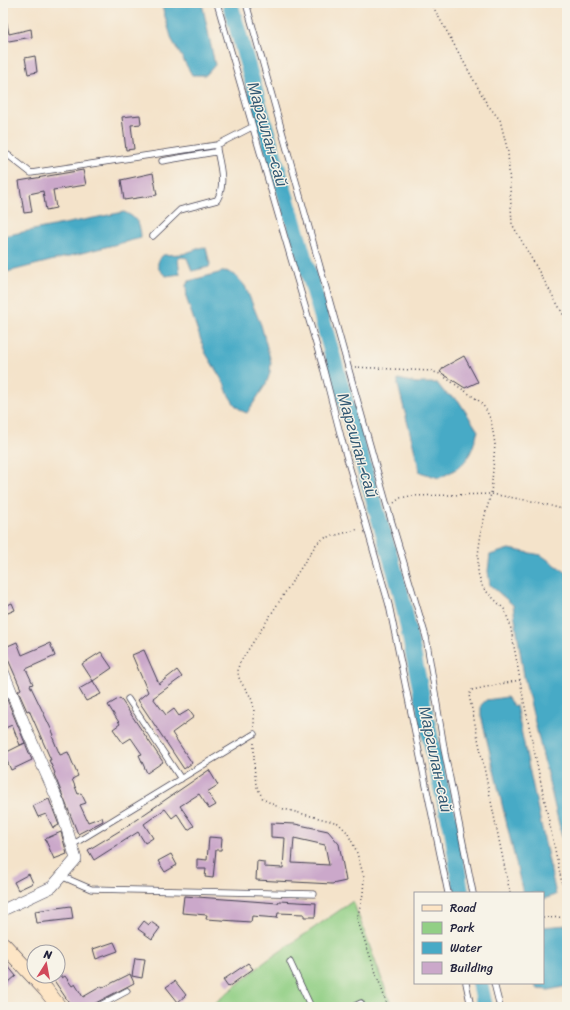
<svg xmlns="http://www.w3.org/2000/svg" width="570" height="1010" font-family="Sriracha,sans-serif">
<rect width="100%" height="100%" fill="#f7f3e8"/>
<filter id="ink" filterUnits="userSpaceOnUse"><feTurbulence type="fractalNoise" baseFrequency=".025" numOctaves="2"/><feDisplacementMap in="SourceGraphic" scale="8" xChannelSelector="R" yChannelSelector="G"/><feConvolveMatrix kernelMatrix="1 2 1 2 8 2 1 2 1" color-interpolation-filters="sRGB"/></filter>
<filter id="wash" filterUnits="userSpaceOnUse"><feTurbulence type="fractalNoise" baseFrequency=".012" numOctaves="4" result="noise"/><feDisplacementMap in="SourceGraphic" scale="16" xChannelSelector="R" yChannelSelector="G"/><feGaussianBlur stdDeviation="0.9" result="paint"/><feColorMatrix in="noise" values="0 0 0 0 0 0 0 0 0 0 0 0 0 0 0 0 0 1.4 0 .05"/><feComposite in="paint" operator="in"/></filter>
<g filter="url(#wash)">
<rect width="100%" height="100%" fill="#f4e3ca"/>
<path fill="#92cf85" stroke="#5a7860" d="M353,901L392,1007H210L266,961Z"/>
<path fill="#47aac6" stroke="#346680" d="M161,3H202L215,65L206,75H192L172,40Z
M124,212C136,217 141,224 141,238L3,273V236Z
M203,247L206,248L210,264L209,267L192,271L187,258L181,257L178,259L180,274L166,276C158,270 154,264 163,255L183,254Z
M226,271L235,275L245,286L261,325L271,362L270,373L266,384L247,413L242,411L235,405L228,394L225,385L205,352L187,300L186,285L189,281Z
M398,379L416,383H437L445,393L458,400L478,431C469,460 467,465 439,478L420,472L398,385Z
M509,549L541,555L567,573V858L524,676L513,605L490,585L488,571L490,555Z
M507,697L513,705L516,706L556,895L543,899V893H523L481,715V705L486,700Z
M567,925V986L549,990L538,989L534,983H543V927Z"/>
<g fill="none" stroke-linecap="round" stroke-linejoin="round">
<path stroke="#47aac6" stroke-width="16" d="M230,3L265,126L320,311L366,474L401,593L437,771L452,830L461,893
M480,983L485,1007"/>
</g>
<g id="blocks">
<path fill="#cba8ca" fill-rule="evenodd" d="M6,19L9,34L31,29L32,37L3,42V20Z
M35,56L37,72L28,74L25,58Z
M140,115L141,124L131,125L134,149L126,150L122,117Z
M83,170L86,185L53,190L56,208L46,210L43,191L29,194L32,212L24,213L19,181Z
M153,173L157,195L124,200L121,180Z
M464,356L478,382L465,388L440,372L444,367Z
M12,603L15,610L3,615V607Z
M17,642L22,655L50,643L55,656L26,669L33,684L30,685L54,735L52,736L60,755L68,752L78,776L72,779L78,794L81,793L86,803L80,805L88,822L102,817L103,821L78,834L54,774L55,773L49,760H51L29,710L27,711L18,691L21,689L3,648Z
M144,650L159,684L177,670L182,677L153,698L166,715L174,709L179,716L189,710L194,717L172,733L192,763L184,769L138,700L148,692L132,655Z
M101,652L112,668L93,681L82,664Z
M93,681L101,694L86,701L79,689Z
M6,697L25,743L20,745L12,725L3,729V698Z
M120,698L163,762L147,773L139,755L142,754L131,738L123,743L113,729L120,724L108,705Z
M25,743L32,760L11,770L7,761L3,763V754Z
M209,770L218,785L207,792L216,805L209,809L199,794L180,806L194,826L188,830L177,814L172,818L165,809L144,824L153,838L145,843L138,832L94,860L88,850L121,830Z
M49,799L59,825L53,828L46,814L38,817L33,806Z
M271,823L295,824L328,831L339,844L346,881L332,884L256,880L257,861L264,862V867L283,868L285,838L271,837ZM294,838L325,845L329,865L292,863Z
M61,832L67,854L54,859L45,839Z
M209,837L222,838L221,850H216L213,878L205,877L206,869H197V859L207,860Z
M171,854L177,865L165,872L158,861Z
M29,874L33,883L18,890L14,882Z
M184,896L278,903L279,901L316,903L315,917H304V914L278,913L277,918L252,916L251,922L206,919L207,915L182,913Z
M71,906L73,919L37,923L35,911Z
M144,921L149,925L151,922L160,928L152,939L138,929Z
M114,942L118,951L96,959L93,949Z
M135,958L145,959L142,978L132,976Z
M3,960L16,976L3,987Z
M248,963L253,969L228,987L223,980Z
M130,974L134,983L88,1007H72L51,976H62V978L65,976L72,986L75,984L83,997L102,986V988Z
M175,981L186,995L178,1002L166,987Z"/>
</g>
</g>
<g filter="url(#ink)">
<use href="#blocks" fill-opacity="0" stroke="#423f50" stroke-width="1"/>
<g fill="none" stroke-linecap="round" stroke-linejoin="round">
<g stroke="#423f50" stroke-width="7">
<path id="service" d="M217,3L282,228L324,371L342,441L389,605L448,893
M246,3L389,513L426,637L445,754L473,893
M3,156L8,155L31,173L217,145L252,127
M162,161L215,152L217,150V148
M153,236L180,210L217,200C226,185 220,165 217,150
M128,699L181,779
M72,845L254,734
M61,876L91,889L314,894
M290,962L311,1007
M466,983L471,1007
M494,983L500,1007
M97,1007L127,991
M353,1007L361,1003"/>
</g>
<g stroke="#423f50" stroke-width="12">
<path id="minor" d="M3,671L28,733L59,803L76,859L52,887L3,910"/>
</g>
<g stroke="#423f50" stroke-width="16">
<path id="secondary" d="M3,944L46,990L59,1007"/>
</g>
<path stroke="#423f50" stroke-width="1.5" stroke-dasharray="1 3" stroke-linecap="butt" d="M431,3L487,104L500,120L508,152L512,224L567,321
M355,367L431,371L440,374L478,400L485,408L491,420L495,444L491,494L482,526L478,555V573L483,588L504,609L510,624L524,702L567,907
M394,503L400,498L411,496L491,494L537,502L562,509L567,515
M562,509L563,499L567,496
M254,727C254,718 255,707 251,698C245,685 235,681 239,664L317,543L325,538L359,529
M254,743V765L256,785L263,799L280,808L338,823L347,832L356,850L364,877L363,894L357,919L388,1007
M510,893L469,695L472,690L520,680
M543,918L567,917"/>
<use href="#service" stroke="#fff" stroke-width="5.5"/>
<use href="#minor" stroke="#fff" stroke-width="11"/>
<use href="#secondary" stroke="#fde5c5" stroke-width="15"/>
</g>
</g>
<g text-anchor="middle" stroke-width="3" stroke-linejoin="round" paint-order="stroke">
<g font-size="16" font-style="italic" fill="#315873" stroke="#f7f3e8">
<text transform="translate(268 134) rotate(74)" y="6">Маргилан-сай</text>
<text transform="translate(358 445) rotate(74)" y="6">Маргилан-сай</text>
<text transform="translate(436 759) rotate(78)" y="6">Маргилан-сай</text>
</g>
</g>
<rect width="570" height="1010" fill="none" stroke="#f7f3e8" stroke-width="16"/>
<rect x="414" y="892" width="130" height="92" fill="#f7f3e8" stroke="#a29fa3"/>
<rect x="422" y="905" width="20" height="6" fill="#fde5c5" stroke="#a29fa3"/>
<text x="450" y="912" font-size="12" fill="#22223b">Road</text>
<rect x="422" y="922" width="20" height="12" fill="#92cf85" stroke="#a29fa3"/>
<text x="450" y="932" font-size="12" fill="#22223b">Park</text>
<rect x="422" y="942" width="20" height="12" fill="#47aac6" stroke="#a29fa3"/>
<text x="450" y="952" font-size="12" fill="#22223b">Water</text>
<rect x="422" y="962" width="20" height="12" fill="#cba8ca" stroke="#a29fa3"/>
<text x="450" y="972" font-size="12" fill="#22223b">Building</text>
<g transform="translate(46 964) rotate(11)"><circle r="19" fill="#f7f3e8" stroke="#a29fa3"/>
<path d="M0-3L7 15L0 10L-7 15Z" fill="#d1495b"/>
<text y="-6" font-size="11" font-weight="bold" text-anchor="middle" fill="#22223b">N</text>
</g>
</svg>
